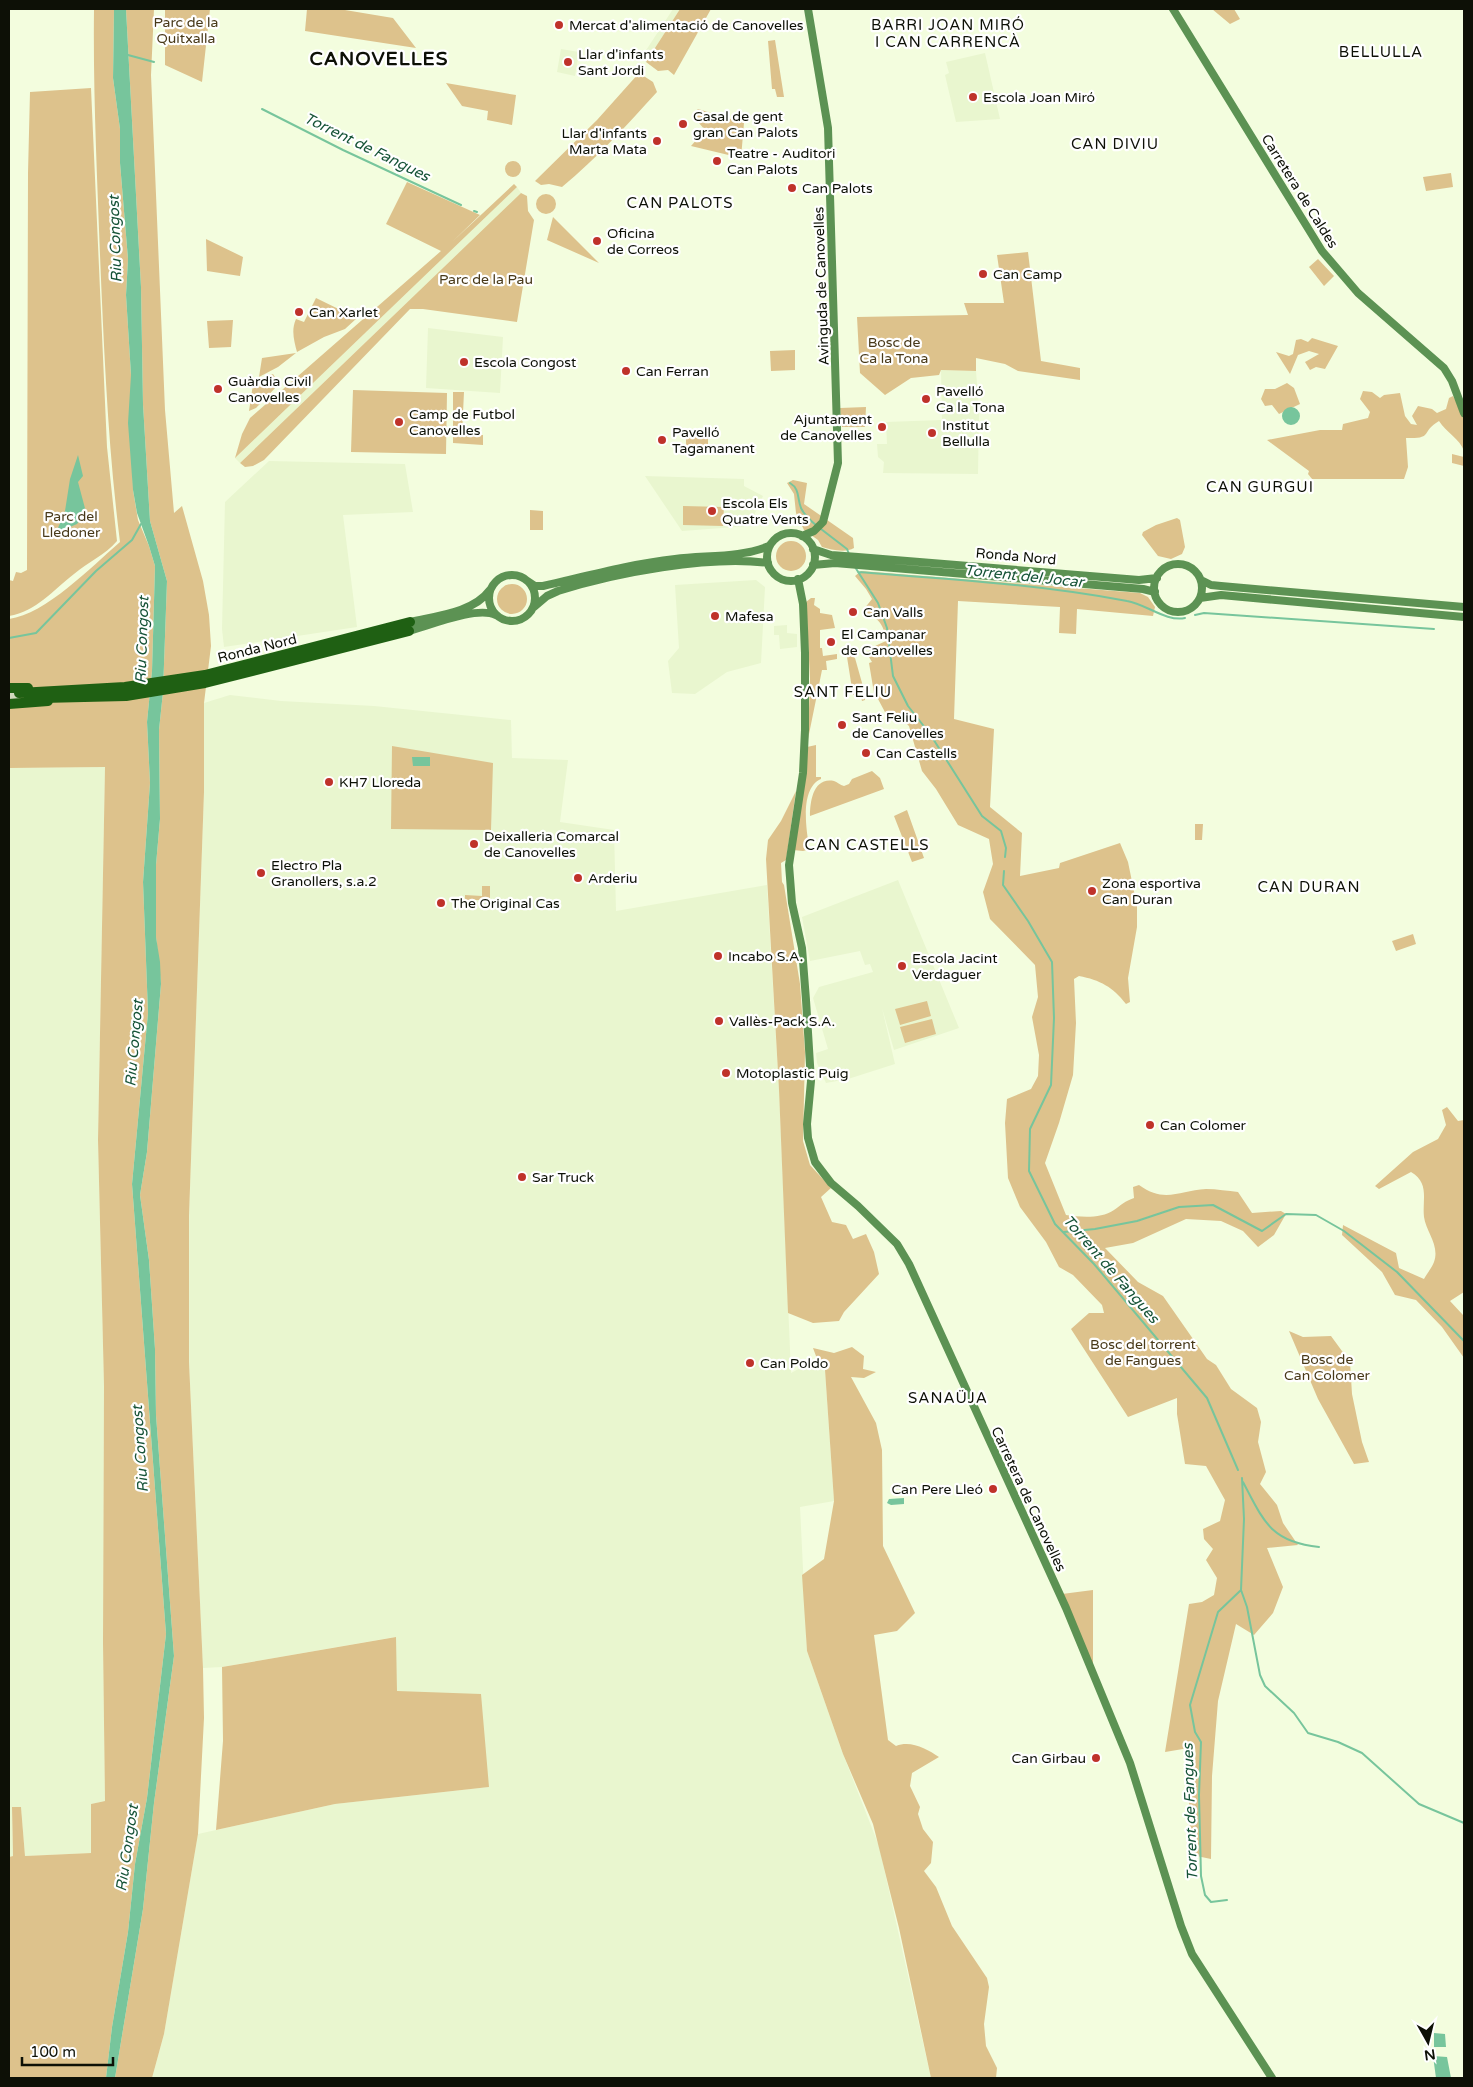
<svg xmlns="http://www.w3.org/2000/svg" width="1473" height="2087" font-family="'Varela Round',sans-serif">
<rect width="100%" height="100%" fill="#f3fdde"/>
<path fill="#e9f6cf" d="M673,9H680L646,62L641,58Z
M561,49L579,52L575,76L557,72Z
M985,53L1000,119L956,122L945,75L949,73L946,62Z
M517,187L521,193L240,463L235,458Z
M428,328L503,337L500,393L426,388Z
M941,370L976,371L979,410L978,474L883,473L884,462L878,457L877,444H887L886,422L942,420Z
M269,461L405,464L413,512L343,515L357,627L224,647L222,629L225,502Z
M645,476L744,479V486L763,496L749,526L682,531Z
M756,580L765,587L761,663L727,672L695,694L672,693L668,661L679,648L675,585Z
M787,625V633L797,634V647L780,649L779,635H774V626Z
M230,695L281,701L374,706L511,720L512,758L568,760L560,822L614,830L616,911L767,885L779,1090L791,1373L817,1359L819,1364L825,1370L834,1501L800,1507L807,1651L843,1754L879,1846L931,2078H152L164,2034L198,1834L335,1804L489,1787L397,1691L395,1637L222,1667L203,1668L189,1362V1216L204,792V703Z
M105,767L98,1140L104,1386L103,1643L105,1801L91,1804L92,1853L25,1856L21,1807H12L13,1856L9,1857V768Z
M898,880L959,1028L894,1050L882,1008L895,1064L848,1079L826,1083L817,1063L816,1053L828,1049L813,998L819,987L873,972L870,964L865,965L860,951L810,961L802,917Z"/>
<path fill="#ddc28c" d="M94,9H114L113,78L120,129V163L128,259L126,295L131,375L133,490L138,520L149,546L155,566L152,671L147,722L150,783L143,882L148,1013L132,1184L166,1634L147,1798L135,1864L128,1932L112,2027L106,2078H9V1857L13,1856L12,1807H21L25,1856L91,1853V1804L105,1801L103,1643L104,1386L98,1140L105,767L9,768V619C46,614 91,567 120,542C108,447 104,351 100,255C97,173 93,91 94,9Z
M126,9H154L151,75L165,410L174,513L182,506L203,581L209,615L211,646L204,703V792L189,1216V1362L203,1668L204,1718L198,1834L164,2034L152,2078H115L143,1909L154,1803L174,1656L156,1415L155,1349L149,1260L140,1195L147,1152L161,984L156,937V865L160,819L159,730L163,692L167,581L150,521L143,404L141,287Z
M165,9H210L202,82L165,65Z
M307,9H339L393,18L416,48L305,31Z
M680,9H711L674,75L668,70L658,71L646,62Z
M1212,9H1234L1240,19L1230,24Z
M775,40L784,97H777L775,89H772L768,41Z
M639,73L653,82L657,92C627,125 597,158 562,187L549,184L541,185L535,181L597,120Z
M446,83L516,95L512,125L487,120L488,111L462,106Z
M91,88L107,447L117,541C105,555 88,562 74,574C52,591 37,611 9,616V580L13,581L16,572L21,573L27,570L28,173L30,92Z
M698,109L744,123L741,158L691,146L705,130L692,115Z
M505 169a8 8 0 1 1 16 0a8 8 0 1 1-16 0Z
M1451,173L1453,187L1426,191L1423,177Z
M407,182L480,215L452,242L514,184L517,187L235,458L242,434L250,418L441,251L386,224Z
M521,193L527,196L528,211L534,220L517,322L423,309H410L264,460L253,466L245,467L240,463Z
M536 204a10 10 0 1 1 20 0a10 10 0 1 1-20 0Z
M553,217L599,263L547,240Z
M206,239L243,257L240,276L207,271Z
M1028,252L1041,361L1080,368V380L1018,371L1005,364L976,358V371L941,370L939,375L911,378L885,395L860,373L857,317L968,315L964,303H1004L997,255Z
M1318,259L1334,276L1324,286L1309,267Z
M316,298L357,318L345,329L324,337L297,352C294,341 291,330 296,319L304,322Z
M233,320L231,347L209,348L207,321Z
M1312,338L1338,346L1325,369L1316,367L1310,370L1305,362L1319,354L1309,351L1298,355L1290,374L1276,352L1289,356L1293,354L1296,340L1301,339L1308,342Z
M795,350V370L771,371L770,351Z
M296,353L278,367L259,377L262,358Z
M273,374L279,384L256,408L249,411L253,384Z
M1287,383L1294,388L1300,404L1279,414L1272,405L1265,406L1261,399L1265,389H1275Z
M353,390L447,393L446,454L351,452Z
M1363,391L1372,392L1380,398L1384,395L1400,393L1405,416L1411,424L1417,425L1412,416L1418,406L1432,409L1437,413L1446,409L1449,398L1453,396L1462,413L1464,422V451C1460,439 1446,432 1439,421C1420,432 1434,439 1406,438L1408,467L1404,479H1312L1308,474L1309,471L1267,440L1320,430H1342L1343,424L1368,418L1370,412L1360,399Z
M453,392H464L462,434L483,435V445L453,443Z
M866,407L865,427H842L840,408Z
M686,436L708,437V449H686Z
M1452,454L1464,457V466L1452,463Z
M793,480L807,483L804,504L853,538L854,548C846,553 831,550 822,547L818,540L804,530L796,513L794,494L787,483Z
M683,506L724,507L723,526L683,525Z
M530,510L543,511V530H530Z
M1177,518L1180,520L1185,547L1182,554L1171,559L1158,556L1142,535L1143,532L1156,525Z
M776 556a15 15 0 1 1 30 0a15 15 0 1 1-30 0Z
M861,571L1140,593L1148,597L1155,607L1153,616L1077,609L1076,634L1059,633L1060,607L958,601L954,719L994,729L990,807L1022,833L1020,876L1059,868L1060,863L1120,843L1128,862L1137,906V927L1128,978L1130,1002L1126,1004C1113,987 1100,980 1079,976L1074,979L1076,1023L1073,1075L1059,1123L1045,1163L1066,1215C1080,1217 1101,1219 1114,1210C1121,1205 1125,1201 1134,1198L1133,1187L1139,1185C1165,1204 1180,1190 1206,1189C1217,1189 1228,1191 1238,1192L1252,1213L1281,1211L1286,1214L1274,1235L1258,1247L1243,1231L1221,1221L1186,1219L1133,1243L1105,1248L1138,1282L1163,1296L1207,1359L1216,1365L1231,1389L1257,1408L1261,1422L1258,1442L1266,1472L1260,1484L1277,1505L1283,1523L1298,1545L1267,1548L1283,1587L1273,1613L1254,1635L1236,1624L1218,1701L1212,1776L1211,1859L1192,1855C1190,1831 1187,1806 1191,1781C1193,1769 1197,1760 1195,1747L1165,1752L1189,1604L1202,1602L1214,1595L1217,1578L1206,1560L1213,1549L1204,1539L1203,1529L1220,1521L1225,1500L1206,1466L1185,1464L1177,1414V1398L1128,1417L1071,1329L1089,1313H1104L1102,1305L1073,1275L1059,1267L1046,1242L1020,1207L1008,1178L1005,1123L1007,1099L1031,1089L1038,1076L1039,1055L1032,1017L1038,997L1035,965L990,919L983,892L993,864L989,839L958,825L936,789L922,771L909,726L896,714H886L878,699H875L869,663L872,662L866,652L875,649V646L886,641C885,629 880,617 868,616L864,609L872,599L866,589L855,576Z
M497 599a15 15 0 1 1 30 0a15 15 0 1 1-30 0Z
M811,598H815L814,605L820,609V613L832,615L835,628L820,630V648H822L823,656L837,654V659L826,661L827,670H822L808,739L810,679L806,602Z
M852,655L855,658L864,690L865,700L862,701L860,693L853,695L847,657Z
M816,745V777H821V779C800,788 806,828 809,846L807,850L803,851L793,850L807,747Z
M392,746L493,763L491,830L391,829Z
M872,771L880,778L884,789L810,816C810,802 813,777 834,781C837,782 840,785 844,786L849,784L852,779Z
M796,791L786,860L781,863L782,882L784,885L800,984L805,1052L803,1141L810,1165L831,1188L821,1197L832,1222L846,1225L853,1239L866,1234L874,1252L879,1274L844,1312L839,1321L813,1323L788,1313L779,1090L766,859L768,840L781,821Z
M907,810L924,858L912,862L894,816Z
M1195,824H1203L1202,840H1195Z
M482,886H490V900H465V895L482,896Z
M1413,934L1416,944L1396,951L1392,941Z
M927,1001L931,1016L900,1025L895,1009Z
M932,1019L936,1034L905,1043L900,1027Z
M1447,1107L1458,1121L1464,1120V1292L1450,1301L1463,1315L1464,1358L1442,1327L1416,1300L1395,1295L1382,1272L1342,1235L1343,1225L1396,1253L1399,1268L1424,1279C1427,1273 1432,1268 1434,1262C1440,1245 1426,1232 1424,1217C1422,1200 1430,1183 1411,1172L1379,1189L1375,1186L1413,1152L1438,1139L1446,1125L1442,1110Z
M1289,1331L1303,1337L1331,1336L1350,1362L1352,1394L1362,1442L1369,1462L1354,1464L1318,1399Z
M852,1347L864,1356L863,1369L876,1372L864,1378L851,1377L876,1423L882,1450L883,1546L915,1613L897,1631L874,1635L888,1740L896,1746C911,1740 927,1749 939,1757L912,1773L910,1786L920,1807L918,1814L923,1829L933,1842L931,1863L924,1871L936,1887L952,1926L987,1978L989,1987L984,2024L986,2046L997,2068L996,2078H931L899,1928L873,1824L843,1754L807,1651L802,1575L824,1559L834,1501L825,1370L819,1364L813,1348L834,1353Z
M1093,1590V1666L1062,1594Z
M396,1637L397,1691L481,1694L489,1787L335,1804L216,1830L223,1741L222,1667Z"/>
<path fill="#77c59c" d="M114,9H126L141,287L143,404L150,521L167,581L163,692L159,730L160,819L156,865V937L160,962L161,984L147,1152L140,1195L149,1260L155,1349L156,1415L174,1656L154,1803L143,1909L115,2078H106L112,2027L128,1932L135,1864L147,1798L166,1634L132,1184L148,1013L143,882L150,783L147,722L152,671L155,566L149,546L137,513L133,490L128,423L131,375L126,295L128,259L120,163V129L113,78Z
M1282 416a9 9 0 1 1 18 0a9 9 0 1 1-18 0Z
M78,455L83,476L78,482L86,512L77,524L56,533L65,511L70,479Z
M412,757H430V766H413Z
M904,1498V1504L891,1505L887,1503L889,1499Z
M1434,2033L1445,2034L1446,2047H1434Z
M1433,2056L1447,2057L1451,2078H1436Z"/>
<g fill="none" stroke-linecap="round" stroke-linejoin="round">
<path stroke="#77c59c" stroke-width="2" d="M128,55L154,62
M262,109L343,150L461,205
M474,211L477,212
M790,483C800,489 797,498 801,508C804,515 811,521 817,526
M821,529L847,549L849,554
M855,567L878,603L887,628L893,676L908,706L930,734L982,816L1001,831L1006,848L1005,857
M858,572C948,579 1038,584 1127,601C1146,604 1166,622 1185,618
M1195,615L1204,613L1434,629
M9,638L36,633L96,571L132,540L141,524
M1004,871L1003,885L1028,921L1052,962L1054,1018L1051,1085L1030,1129L1029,1171L1055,1224L1094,1264L1207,1398L1238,1470
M1064,1232L1095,1229L1137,1221L1179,1207L1213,1205L1262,1231L1286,1214L1316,1215L1344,1231L1397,1272L1464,1341
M1243,1482C1264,1522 1271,1542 1319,1547
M1241,1590L1247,1607L1260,1675L1265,1686L1294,1713L1308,1733L1338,1742L1362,1753L1419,1804L1464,1823
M1227,1900L1211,1902L1205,1895L1201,1876L1199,1795L1201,1742L1195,1732L1190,1705L1218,1612L1241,1590L1244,1519L1242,1478"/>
<path stroke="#d0d9be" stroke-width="10" stroke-dasharray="10 5" stroke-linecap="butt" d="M9,698H21"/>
<path stroke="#5c9253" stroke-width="8" d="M1173,9L1322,251L1358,293L1444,368L1452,381L1464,413
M767 557a24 24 0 1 1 48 0a24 24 0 1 1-48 0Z
M802,536L814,531L823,522L838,463L828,128L808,9
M813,549L831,555L858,557L1139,580L1157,578
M1154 588a24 24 0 1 1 48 0a24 24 0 1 1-48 0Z
M813,565L835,563L1143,589L1155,592
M489 598a23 23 0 1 1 46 0a23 23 0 1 1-46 0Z
M798,579L803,604L805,653V730L803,773L789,865L792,903L802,948L806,1000L811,1081L807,1124L808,1138L815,1162L831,1183L858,1206L897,1244L909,1264L1066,1608L1130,1763L1181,1926L1192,1954L1272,2078
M526,580L535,586H543C587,576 630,564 675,559C706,555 740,558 769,546
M1201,580L1211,585L1221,586L1464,607
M1200,598L1221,595L1464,617
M534,607L547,596L558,591C614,573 710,555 768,563
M410,622C436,616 473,613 490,590
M409,631C431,625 476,606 496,615"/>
<path stroke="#1f6013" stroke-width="10" d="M9,688H28
M19,693L125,687L205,675L410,622
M42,698L126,696L205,683L409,631
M9,704L48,701"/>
</g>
<g fill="#bf322a" stroke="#fff" stroke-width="2">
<circle cx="559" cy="25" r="5"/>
<circle cx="568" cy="62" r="5"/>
<circle cx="973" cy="97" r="5"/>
<circle cx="683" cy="124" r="5"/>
<circle cx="657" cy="141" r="5"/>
<circle cx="717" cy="161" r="5"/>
<circle cx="792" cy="188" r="5"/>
<circle cx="597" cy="241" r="5"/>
<circle cx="983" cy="274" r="5"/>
<circle cx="299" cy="312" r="5"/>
<circle cx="464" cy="362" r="5"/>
<circle cx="626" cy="371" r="5"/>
<circle cx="218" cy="389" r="5"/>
<circle cx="926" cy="399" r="5"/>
<circle cx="399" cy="422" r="5"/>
<circle cx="882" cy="427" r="5"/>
<circle cx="932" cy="433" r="5"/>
<circle cx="662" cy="440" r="5"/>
<circle cx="712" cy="511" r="5"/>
<circle cx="853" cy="612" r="5"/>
<circle cx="715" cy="616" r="5"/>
<circle cx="831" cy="642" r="5"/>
<circle cx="842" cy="725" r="5"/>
<circle cx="866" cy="753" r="5"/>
<circle cx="329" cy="782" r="5"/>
<circle cx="474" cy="844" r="5"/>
<circle cx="261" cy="873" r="5"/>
<circle cx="578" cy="878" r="5"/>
<circle cx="1092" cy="891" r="5"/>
<circle cx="441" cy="903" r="5"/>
<circle cx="718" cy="956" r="5"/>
<circle cx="902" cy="966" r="5"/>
<circle cx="719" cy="1021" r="5"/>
<circle cx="726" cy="1073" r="5"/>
<circle cx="1150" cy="1125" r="5"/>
<circle cx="522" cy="1177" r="5"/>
<circle cx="750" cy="1363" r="5"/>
<circle cx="993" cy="1489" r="5"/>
<circle cx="1096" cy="1758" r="5"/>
</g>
<g text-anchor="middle" stroke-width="4.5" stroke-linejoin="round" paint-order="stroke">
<g font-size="14" fill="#483919" stroke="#fff">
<text x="186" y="27">Parc de la<tspan x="186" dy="16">Quitxalla</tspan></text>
<text x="486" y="284">Parc de la Pau</text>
<text x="894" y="347">Bosc de<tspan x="894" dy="16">Ca la Tona</tspan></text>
<text x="71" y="521">Parc del<tspan x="71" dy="16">Lledoner</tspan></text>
<text x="1143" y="1349">Bosc del torrent<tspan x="1143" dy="16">de Fangues</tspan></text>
<text x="1327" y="1364">Bosc de<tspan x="1327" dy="16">Can Colomer</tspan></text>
</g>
<g font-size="14" fill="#0d1006" stroke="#fff" text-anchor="start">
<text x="569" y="30">Mercat d'alimentació de Canovelles</text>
<text x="578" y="59">Llar d'infants<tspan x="578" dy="16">Sant Jordi</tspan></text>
<text x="983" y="102">Escola Joan Miró</text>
<text x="693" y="121">Casal de gent<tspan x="693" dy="16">gran Can Palots</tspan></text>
<text x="647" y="138" text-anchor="end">Llar d'infants<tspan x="647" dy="16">Marta Mata</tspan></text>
<text x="727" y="158">Teatre - Auditori<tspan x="727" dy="16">Can Palots</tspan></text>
<text x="802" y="193">Can Palots</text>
<text x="607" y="238">Oficina<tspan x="607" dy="16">de Correos</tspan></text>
<text x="993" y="279">Can Camp</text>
<text x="309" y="317">Can Xarlet</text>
<text x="474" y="367">Escola Congost</text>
<text x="636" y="376">Can Ferran</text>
<text x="228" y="386">Guàrdia Civil<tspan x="228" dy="16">Canovelles</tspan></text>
<text x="936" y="396">Pavelló<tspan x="936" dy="16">Ca la Tona</tspan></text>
<text x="409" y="419">Camp de Futbol<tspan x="409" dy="16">Canovelles</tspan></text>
<text x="872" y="424" text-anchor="end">Ajuntament<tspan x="872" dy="16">de Canovelles</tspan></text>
<text x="942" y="430">Institut<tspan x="942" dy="16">Bellulla</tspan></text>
<text x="672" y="437">Pavelló<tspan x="672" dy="16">Tagamanent</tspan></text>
<text x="722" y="508">Escola Els<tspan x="722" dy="16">Quatre Vents</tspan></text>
<text x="863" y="617">Can Valls</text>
<text x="725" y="621">Mafesa</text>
<text x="841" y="639">El Campanar<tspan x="841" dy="16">de Canovelles</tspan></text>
<text x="852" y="722">Sant Feliu<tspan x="852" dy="16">de Canovelles</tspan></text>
<text x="876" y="758">Can Castells</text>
<text x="339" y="787">KH7 Lloreda</text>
<text x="484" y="841">Deixalleria Comarcal<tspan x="484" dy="16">de Canovelles</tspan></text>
<text x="271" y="870">Electro Pla<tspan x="271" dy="16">Granollers, s.a.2</tspan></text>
<text x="588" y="883">Arderiu</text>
<text x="1102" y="888">Zona esportiva<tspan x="1102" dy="16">Can Duran</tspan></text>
<text x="451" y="908">The Original Cas</text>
<text x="728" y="961">Incabo S.A.</text>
<text x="912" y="963">Escola Jacint<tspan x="912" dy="16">Verdaguer</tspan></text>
<text x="729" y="1026">Vallès-Pack S.A.</text>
<text x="736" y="1078">Motoplastic Puig</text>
<text x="1160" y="1130">Can Colomer</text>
<text x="532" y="1182">Sar Truck</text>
<text x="760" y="1368">Can Poldo</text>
<text x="983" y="1494" text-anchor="end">Can Pere Lleó</text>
<text x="1086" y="1763" text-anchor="end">Can Girbau</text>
</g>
<g font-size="14" fill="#0d1006" stroke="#fff">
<text transform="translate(1300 191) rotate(58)" y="5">Carretera de Caldes</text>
<text transform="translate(821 286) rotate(-92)" y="5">Avinguda de Canovelles</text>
<text transform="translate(1016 556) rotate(5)" y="5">Ronda Nord</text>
<text transform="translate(257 648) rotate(-14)" y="5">Ronda Nord</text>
<text transform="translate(1029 1499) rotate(65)" y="5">Carretera de Canovelles</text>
</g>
<g font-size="15" letter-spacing="1" fill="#0d1006" stroke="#fff">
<text x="948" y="30">BARRI JOAN MIRÓ<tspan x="948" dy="17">I CAN CARRENCÀ</tspan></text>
<text x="1381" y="57">BELLULLA</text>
<text x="1115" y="149">CAN DIVIU</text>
<text x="680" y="208">CAN PALOTS</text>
<text x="1260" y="492">CAN GURGUI</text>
<text x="843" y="697">SANT FELIU</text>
<text x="867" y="850">CAN CASTELLS</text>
<text x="1309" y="892">CAN DURAN</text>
<text x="948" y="1403">SANAÜJA</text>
</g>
<g font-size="15" font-style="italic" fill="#165337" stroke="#fff">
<text transform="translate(367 147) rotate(26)" y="5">Torrent de Fangues</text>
<text transform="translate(115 239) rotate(-92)" y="5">Riu Congost</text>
<text transform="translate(1024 576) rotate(6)" y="5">Torrent del Jocar</text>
<text transform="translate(142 640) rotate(-88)" y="5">Riu Congost</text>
<text transform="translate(134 1043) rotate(-85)" y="5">Riu Congost</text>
<text transform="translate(1111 1269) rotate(49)" y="5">Torrent de Fangues</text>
<text transform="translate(140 1449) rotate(-94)" y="5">Riu Congost</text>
<text transform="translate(1190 1812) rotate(-92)" y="5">Torrent de Fangues</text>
<text transform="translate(127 1848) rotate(-82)" y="5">Riu Congost</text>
</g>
<g font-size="19" font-weight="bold" letter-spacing="1" fill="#0d1006" stroke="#fff">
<text x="379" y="65">CANOVELLES</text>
</g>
</g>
<rect width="1473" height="2087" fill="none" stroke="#0d1006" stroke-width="20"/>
<g transform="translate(1428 2042) rotate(172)" stroke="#ffffff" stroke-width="4" paint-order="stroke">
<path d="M0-4L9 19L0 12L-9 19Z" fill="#0d1006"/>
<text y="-8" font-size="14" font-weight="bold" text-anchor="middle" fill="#0d1006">N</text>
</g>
<path d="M22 2057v8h91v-8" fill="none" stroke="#0d1006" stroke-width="2.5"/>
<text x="30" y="2057" font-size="15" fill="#0d1006" stroke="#ffffff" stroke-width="4" paint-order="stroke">100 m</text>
</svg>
